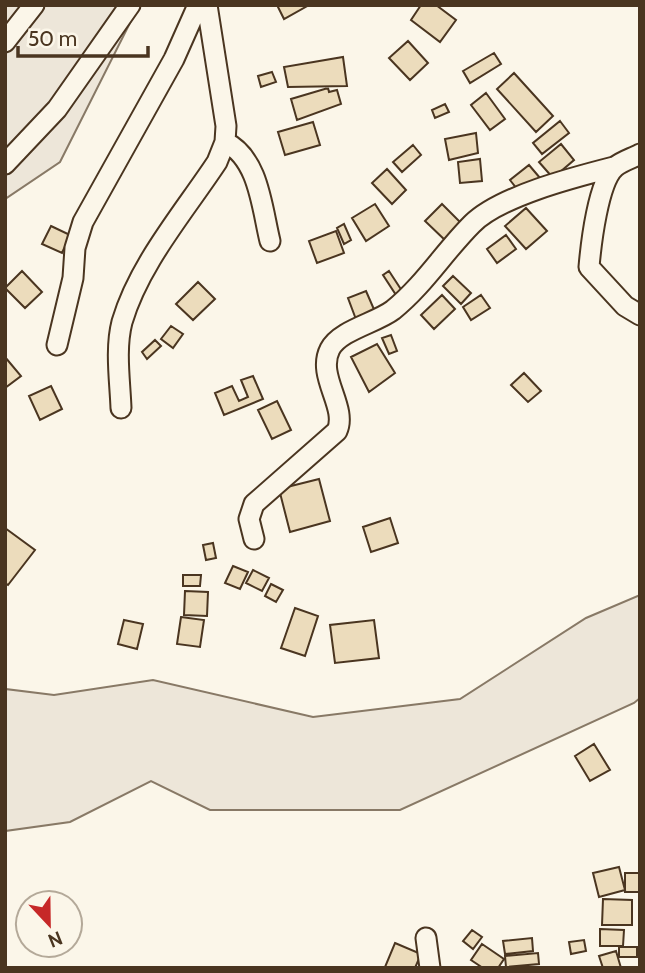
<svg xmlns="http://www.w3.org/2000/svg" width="645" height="973" font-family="Cabin,sans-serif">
<rect width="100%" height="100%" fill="#fbf6e9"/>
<path fill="#ede6d9" stroke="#887966" stroke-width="2" d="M5,5H139L60,162L5,199Z
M640,595V698L634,703L400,810H210L151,781L70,822L5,831V689L54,695L153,680L313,717L460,699L586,618Z"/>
<path fill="#ecdcbc" stroke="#4a3520" stroke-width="2" d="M277,5H309L284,19Z
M421,5H436L456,20L440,42L411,20Z
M408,41L428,63L410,80L389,58Z
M494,53L501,64L470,83L463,71Z
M343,57L347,86L288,87L284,67Z
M272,72L276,82L261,87L258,76Z
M514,73L553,116L536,132L497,89Z
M328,88L329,92L337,90L341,104L297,120L291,99Z
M486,93L505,119L490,130L471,105Z
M445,104L449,112L435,118L432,110Z
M560,121L569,133L542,154L533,143Z
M313,122L320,145L285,155L278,132Z
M476,133L478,153L449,160L445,139Z
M561,144L574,160L553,178L539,162Z
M413,145L421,155L402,172L393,162Z
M480,159L482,181L460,183L458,162Z
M529,165L540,178L521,194L510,180Z
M387,169L406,190L392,204L372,183Z
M375,204L389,226L366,241L352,218Z
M442,204L463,225L447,242L425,221Z
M526,208L547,231L526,249L505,226Z
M344,224L351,240L344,244L337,228Z
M51,226L70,235L62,253L42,244Z
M336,231L344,253L317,263L309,241Z
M506,235L516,249L497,263L487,249Z
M22,271L42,292L25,308L5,288Z
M389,271L404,294L398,298L383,275Z
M453,276L471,293L461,304L443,286Z
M198,282L215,299L193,320L176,304Z
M366,291L376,314L357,322L348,298Z
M442,295L455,309L434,329L421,315Z
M481,295L490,308L471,320L463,307Z
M171,326L183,334L173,348L161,339Z
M391,335L397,351L389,354L382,338Z
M155,340L161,346L147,359L142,352Z
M377,344L395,373L369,392L351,357Z
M5,357L21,376L5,388Z
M524,373L541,391L528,402L511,385Z
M253,376L263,399L224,415L215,393L232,386L239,401L248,397L241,380Z
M51,386L62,409L40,420L29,396Z
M277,401L291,430L272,439L258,410Z
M319,479L330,521L290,532L279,489Z
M390,518L398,543L371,552L363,527Z
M5,528L35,550L8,585L5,583Z
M213,543L216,558L206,560L203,545Z
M233,566L248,572L240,589L225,583Z
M253,570L269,578L262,591L246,583Z
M183,575H201L200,586H183Z
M271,584L283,590L276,602L265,596Z
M185,591L208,592L207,616L184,615Z
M295,608L318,616L305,656L281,648Z
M181,617L204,620L200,647L177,644Z
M124,620L143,624L137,649L118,644Z
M374,620L379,658L335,663L330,625Z
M594,744L610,770L590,781L575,756Z
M619,867L625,890L599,897L593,873Z
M625,873H640V892H625Z
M603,899L632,900V925H602Z
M600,929L624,930L623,946H600Z
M472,930L482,937L473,949L463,941Z
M532,938L533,951L505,954L503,941Z
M584,940L586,951L571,954L569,942Z
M395,943L421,954L415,968L385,967Z
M482,944L504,959L498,968H483L471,960Z
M619,947H637V957H619Z
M616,951L621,968H603L599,956Z
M538,953L539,964L506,967L505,956Z"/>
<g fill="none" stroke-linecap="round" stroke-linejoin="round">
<g stroke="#4a3520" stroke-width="23">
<path id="minor" d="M5,42L34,5
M225,142C259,158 262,209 270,241
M640,154C633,158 622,161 615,167C598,182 591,244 589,267L625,306L640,315
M5,164L57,109L130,5
M57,345L73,278L75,248L83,222L174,59L198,5
M121,408C120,381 115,349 122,322C139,264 184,212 217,162L225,142L226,126L207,5
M254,539L249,519L254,504L337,431C348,407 316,376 330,349C340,330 376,323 393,310C424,285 444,252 472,224C500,196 575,177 614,167
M426,938L430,968"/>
</g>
<use href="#minor" stroke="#fbf6e9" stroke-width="19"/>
</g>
<rect width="645" height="973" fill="none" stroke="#4a3520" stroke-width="14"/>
<g transform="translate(49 924) rotate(158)"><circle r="33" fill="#fbf6e9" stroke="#b4a999" stroke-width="2"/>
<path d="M0-5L12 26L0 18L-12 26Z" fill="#c62828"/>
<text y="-10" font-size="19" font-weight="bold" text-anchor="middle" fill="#4a3520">N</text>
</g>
<path d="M18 46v10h130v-10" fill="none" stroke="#4a3520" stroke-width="3.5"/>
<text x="28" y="46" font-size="21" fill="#4a3520" stroke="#fbf6e9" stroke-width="5" paint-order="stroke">50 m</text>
</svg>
